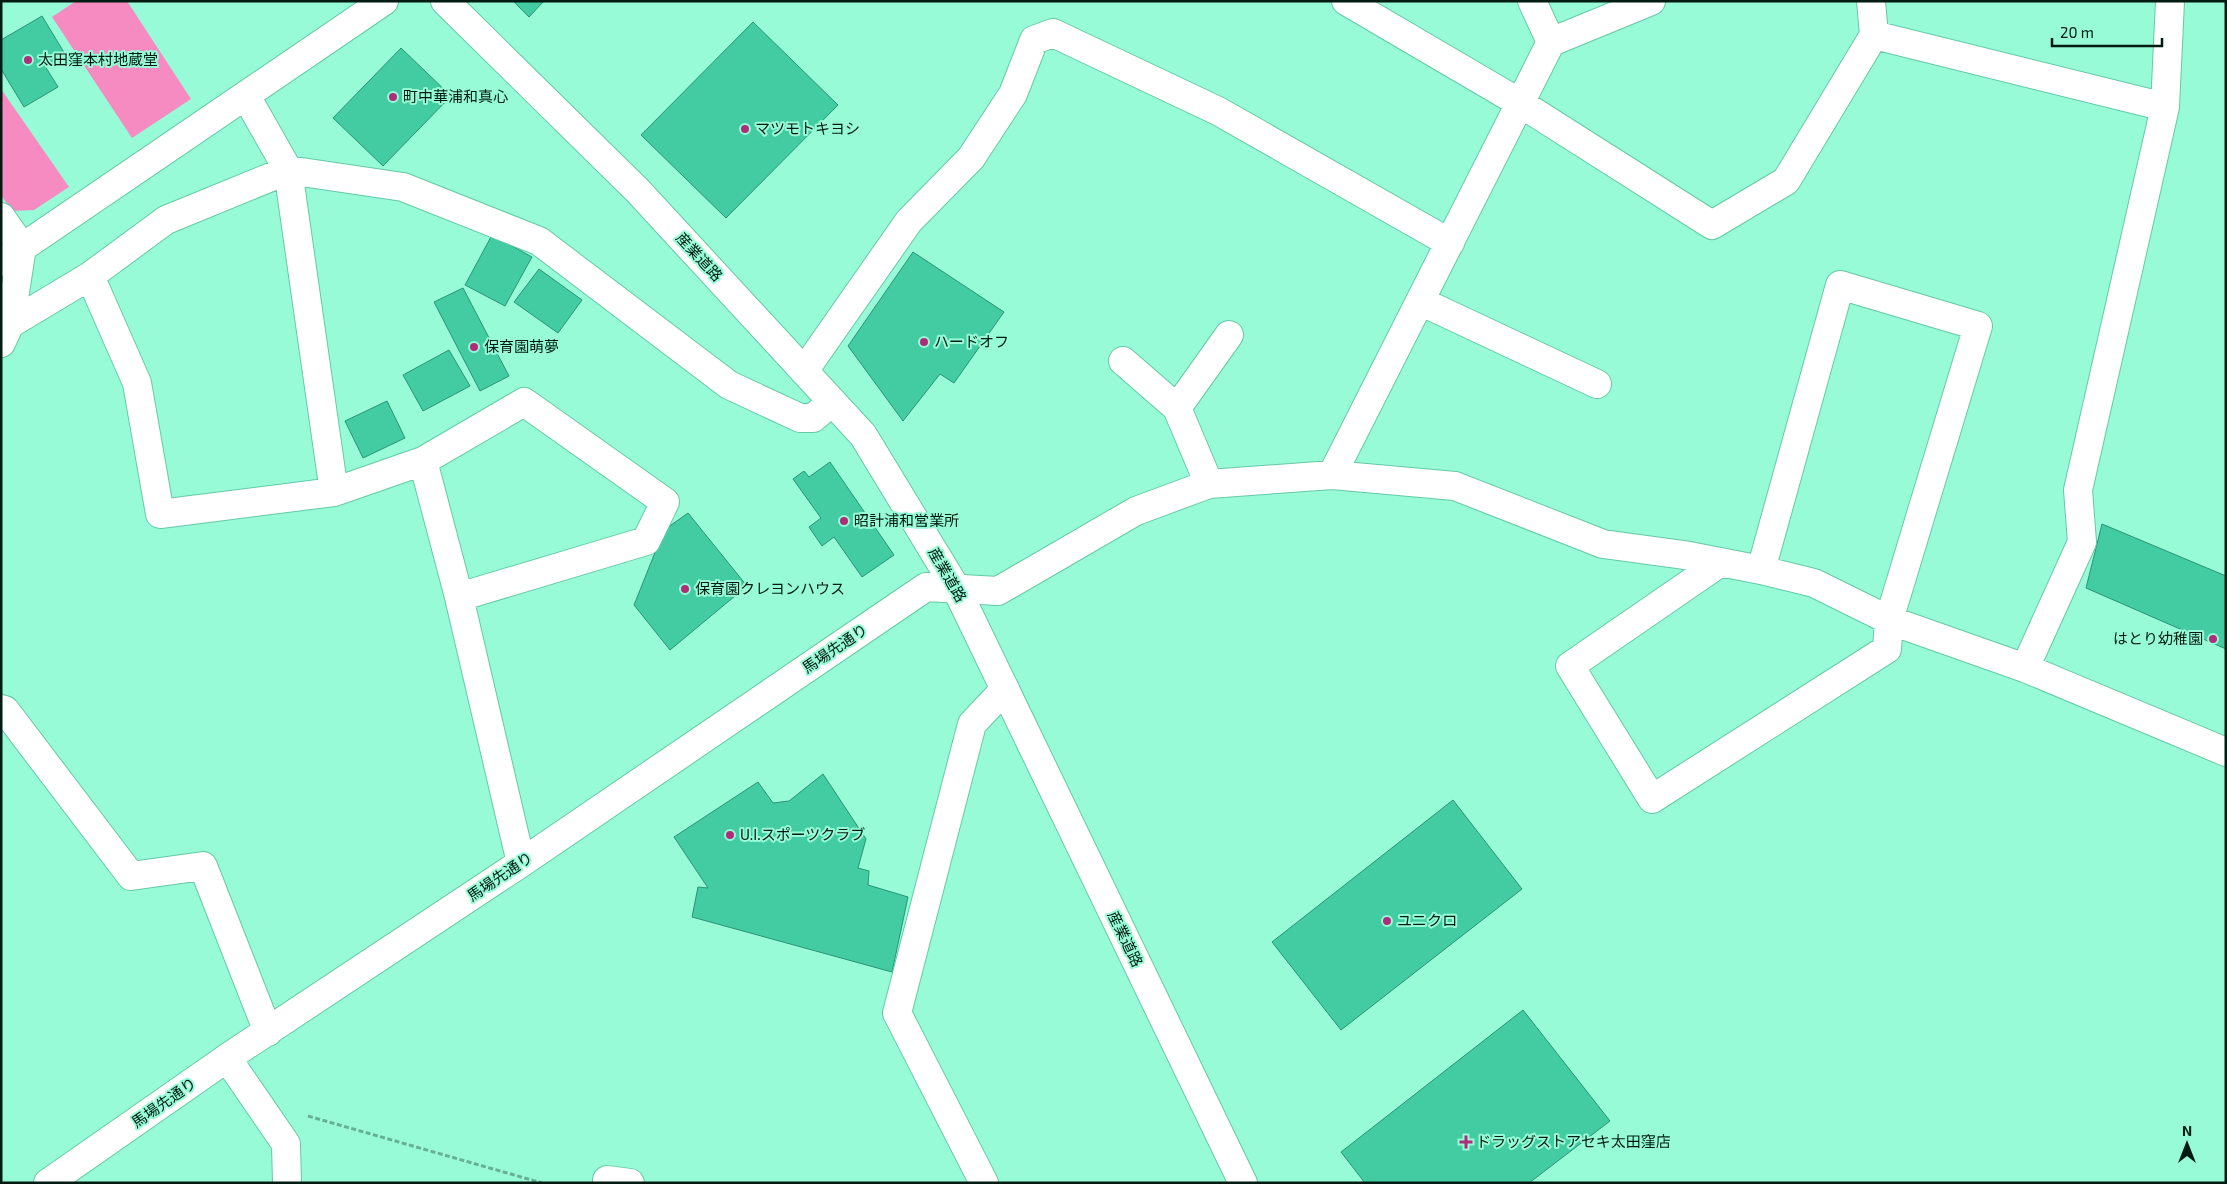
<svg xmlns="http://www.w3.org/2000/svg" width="2227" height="1184" font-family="'Exo 2','Noto Sans JP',sans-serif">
<rect width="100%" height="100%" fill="#98fbd7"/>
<path fill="#f68bc2" d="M76,1H127L191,99L132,138L52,17Z
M1,89L69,187L34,210L12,211L1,195Z"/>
<path fill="#43cba2" stroke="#2a9475" d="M513,1H544L529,17Z
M42,16L65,54L45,66L58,87L24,107L1,69V40Z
M753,22L838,105L726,218L641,135Z
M401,48L451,96L383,166L333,118Z
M492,235L532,257L505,306L465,285Z
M913,252L1004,312L954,383L940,374L903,421L848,346Z
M539,269L582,300L558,333L514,302Z
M463,288L509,376L480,391L434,302Z
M449,350L470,386L423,411L403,375Z
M387,401L405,438L363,458L345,421Z
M830,462L894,555L862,577L834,537L822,546L809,527L821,518L793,479L804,471L809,477Z
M688,513L747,586L670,650L634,605L664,530Z
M2102,524L2226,576V649L2086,588Z
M823,774L866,839L858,868L869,871L868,885L908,897L892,972L692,917L698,887L708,888L674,837L758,782L773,803L789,801Z
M1453,800L1522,889L1341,1030L1272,942Z
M1523,1010L1610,1121L1529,1183H1365L1341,1152Z"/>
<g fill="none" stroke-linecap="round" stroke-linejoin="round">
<g stroke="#65c9a7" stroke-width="30">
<path id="minor" d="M1346,1L1520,103L1712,225L1786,181L1874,35L1871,1
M1874,35L2165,107
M1551,42L1651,1
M246,96L288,170L334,492
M1,217L22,247L10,324L1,343
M1,262L384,1
M90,276L137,383L160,514L334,492L423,461L524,402L665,502L646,541L459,597
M1420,301L1597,384
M10,324L90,276L166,220L288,170L403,187L539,241L729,385L800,418H813L832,402
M1123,361L1177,408L1229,335
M804,371L909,221L971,158L1013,94L1034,40L1053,33L1218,111L1450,243
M1177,408L1209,484
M423,461L459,597L521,863
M1332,475L1551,42L1532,1
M1721,562L1570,666L1652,799L1887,649L1889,620L1978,326L1840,285L1761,570
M2025,668L2082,542L2078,490L2165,107L2170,1
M1,709L5,710L131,876L203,866L268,1032
M227,1058L286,1144L287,1183
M607,1180L630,1183
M48,1183L227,1058L521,863L926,587L998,591L1136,511L1209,484L1332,475L1455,486L1603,544L1684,555L1761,570L1814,583L1889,620L2025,668L2226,752
M984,1183L897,1013L972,724L1005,689"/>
</g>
<g stroke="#65c9a7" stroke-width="30">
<path id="major" d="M445,1L638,191L863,435L956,588L1243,1183"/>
</g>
<path stroke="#66b196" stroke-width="3" stroke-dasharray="5 2.5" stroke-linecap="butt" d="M308,1116L542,1183"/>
<use href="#minor" stroke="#fff" stroke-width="28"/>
<use href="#major" stroke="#fff" stroke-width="28"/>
</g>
<g fill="#ad2d79" stroke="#98fbd7" stroke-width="2">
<circle cx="28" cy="60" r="5"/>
<circle cx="393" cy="97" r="5"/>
<circle cx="745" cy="129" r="5"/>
<circle cx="924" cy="342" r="5"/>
<circle cx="474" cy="347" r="5"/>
<circle cx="844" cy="521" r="5"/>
<circle cx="685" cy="589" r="5"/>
<circle cx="2213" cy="639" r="5"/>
<circle cx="730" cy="835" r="5"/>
<circle cx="1387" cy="921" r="5"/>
<path d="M1463.5 1134.5h5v5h5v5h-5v5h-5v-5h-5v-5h5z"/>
</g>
<g text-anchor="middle" stroke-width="4" stroke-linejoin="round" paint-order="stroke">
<g font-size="15" fill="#001b11" stroke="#98fbd7" text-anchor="start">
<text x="38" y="65">太田窪本村地蔵堂</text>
<text x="403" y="102">町中華浦和真心</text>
<text x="755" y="134">マツモトキヨシ</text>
<text x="934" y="347">ハードオフ</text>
<text x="484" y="352">保育園萌夢</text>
<text x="854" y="526">昭計浦和営業所</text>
<text x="695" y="594">保育園クレヨンハウス</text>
<text x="2203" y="644" text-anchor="end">はとり幼稚園</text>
<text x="740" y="840">U.I.スポーツクラブ</text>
<text x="1397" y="926">ユニクロ</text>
<text x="1476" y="1147">ドラッグストアセキ太田窪店</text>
</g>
<g font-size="15" fill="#001b11" stroke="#98fbd7">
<text transform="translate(699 257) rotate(47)" y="5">産業道路</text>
<text transform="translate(947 575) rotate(60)" y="5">産業道路</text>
<text transform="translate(835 649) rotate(-34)" y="5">馬場先通り</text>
<text transform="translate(500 877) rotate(-34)" y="5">馬場先通り</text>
<text transform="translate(1125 939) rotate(64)" y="5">産業道路</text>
<text transform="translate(164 1103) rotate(-35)" y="5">馬場先通り</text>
</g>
</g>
<rect width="2227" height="1184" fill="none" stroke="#001b11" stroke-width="5"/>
<g transform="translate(2187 1144)" stroke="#98fbd7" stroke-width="4" paint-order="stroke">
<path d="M0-4L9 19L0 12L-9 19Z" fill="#001b11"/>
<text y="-8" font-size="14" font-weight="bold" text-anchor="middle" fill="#001b11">N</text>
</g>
<path d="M2052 38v8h110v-8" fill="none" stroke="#001b11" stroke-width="2.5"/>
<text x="2060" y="38" font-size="15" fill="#001b11" stroke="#98fbd7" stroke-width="4" paint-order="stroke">20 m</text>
</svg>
